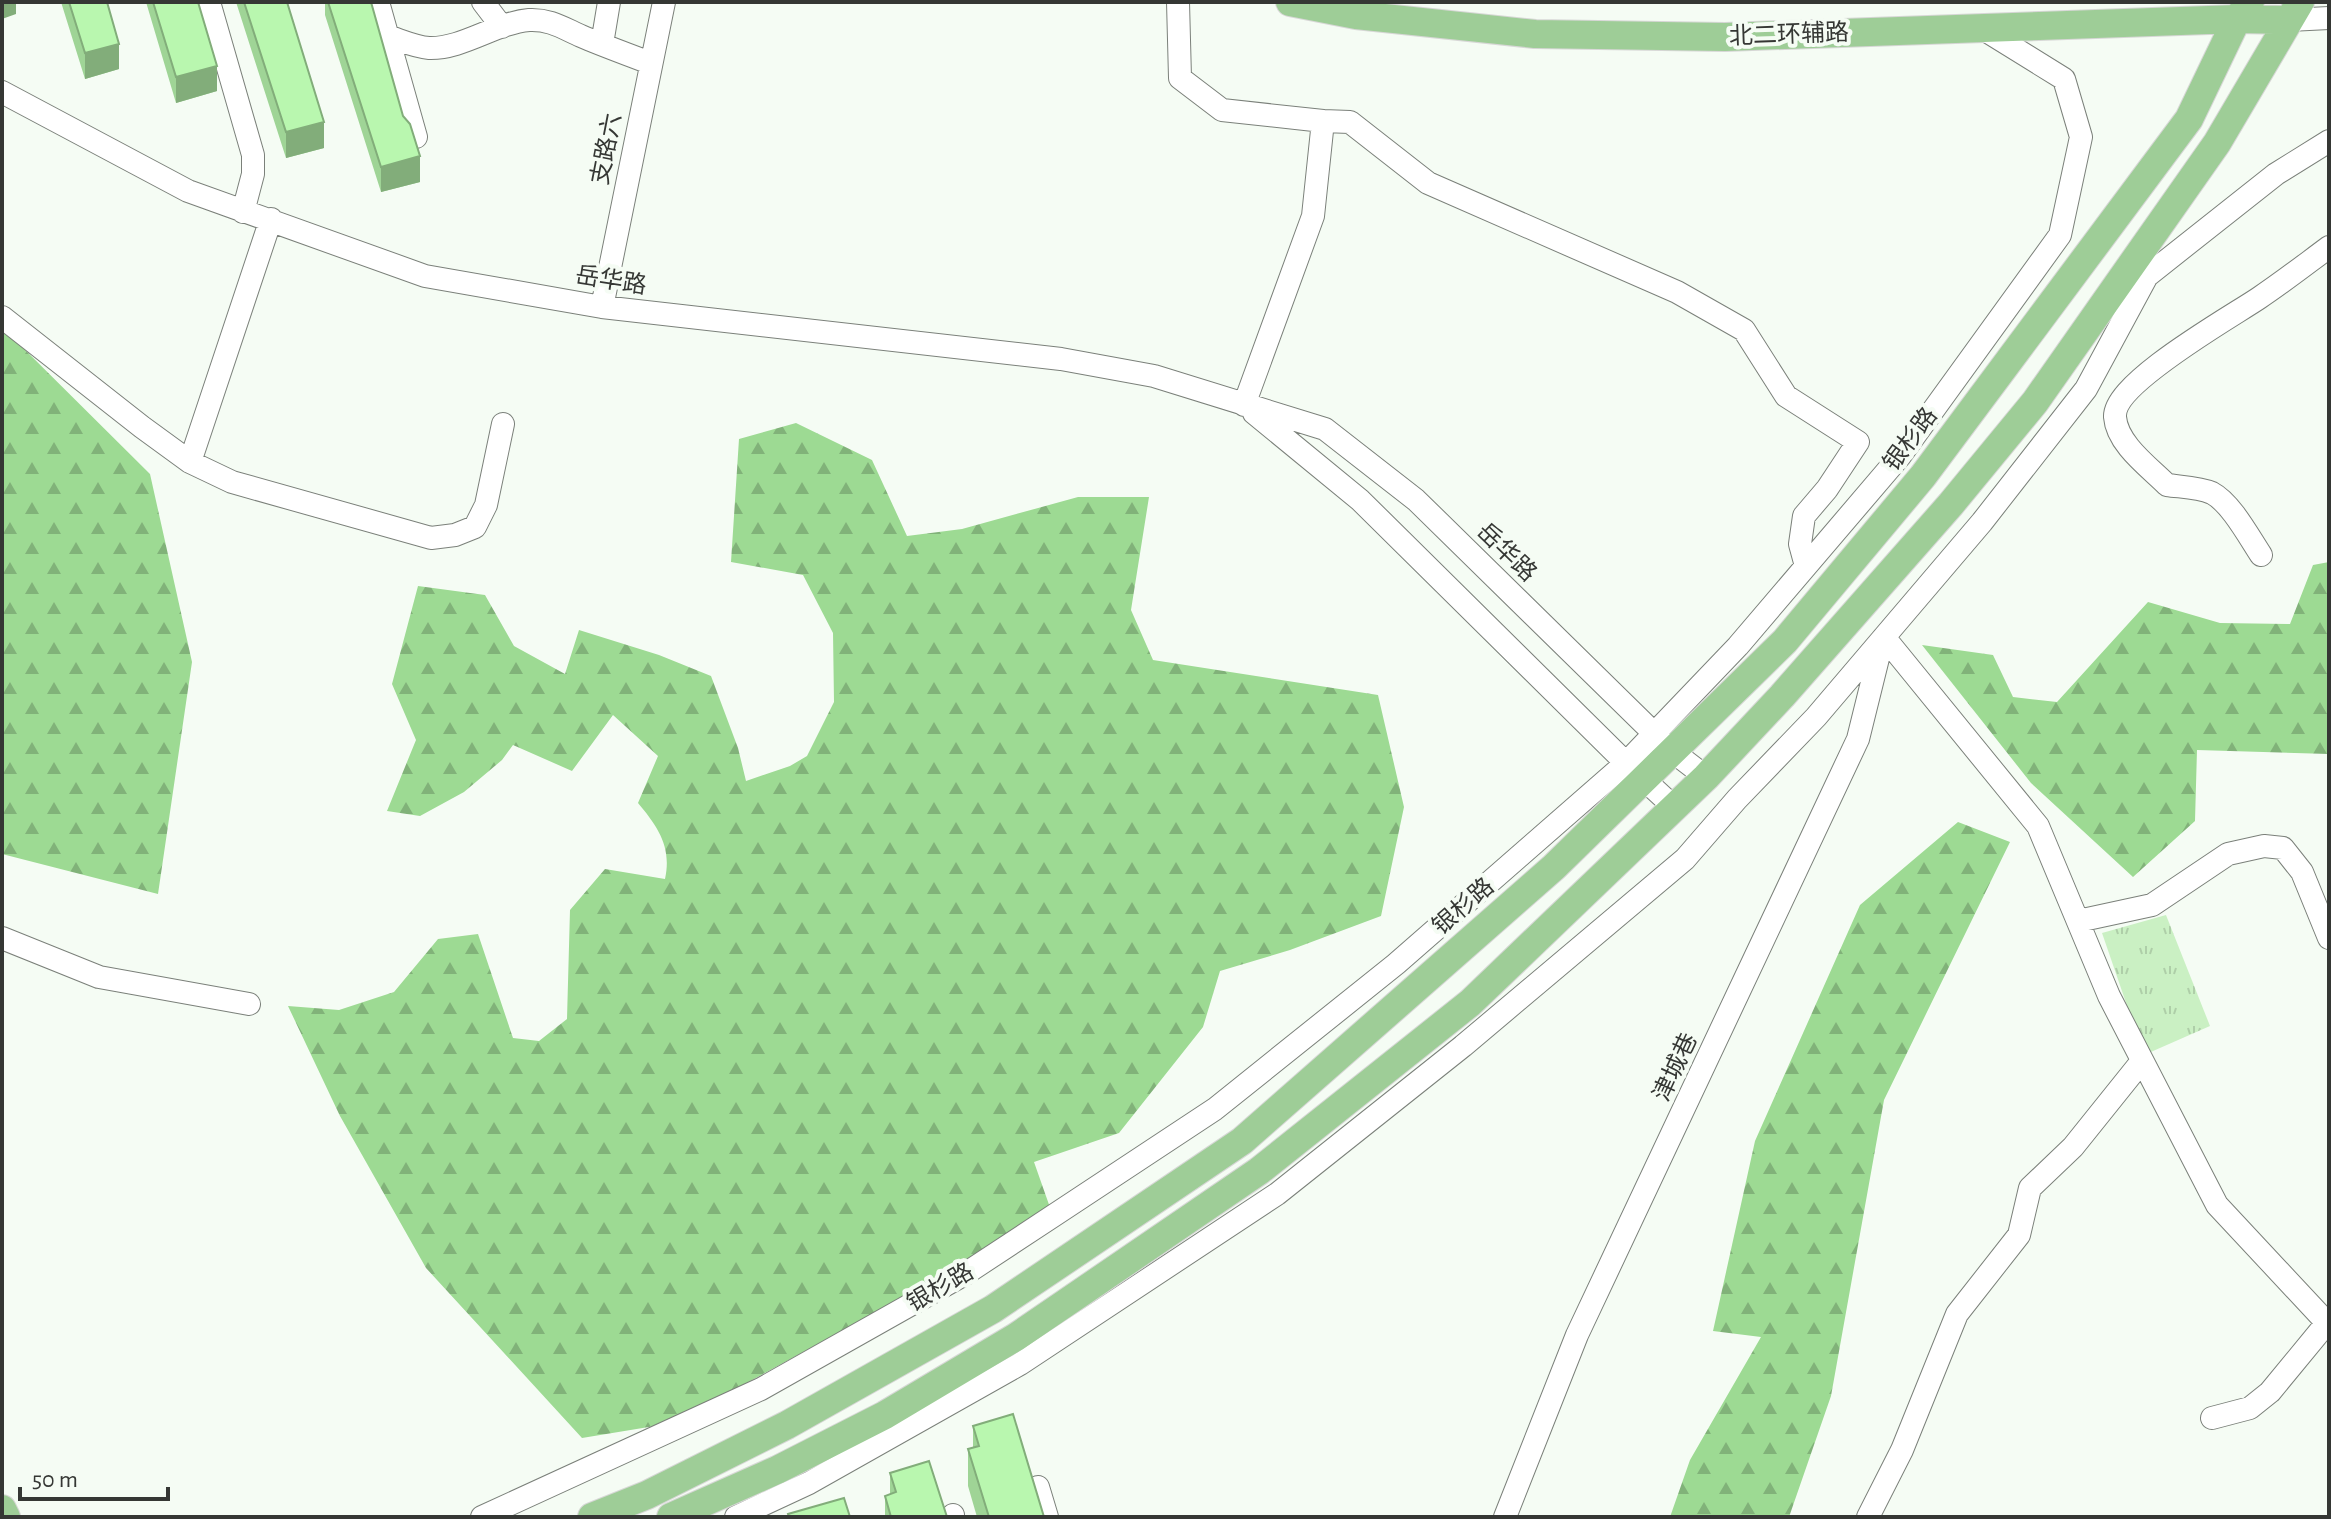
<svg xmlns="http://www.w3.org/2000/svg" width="2331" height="1519" font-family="'Alegreya Sans','Noto Sans SC',sans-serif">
<defs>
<pattern id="grass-tufts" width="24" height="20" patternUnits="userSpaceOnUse" patternTransform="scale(2)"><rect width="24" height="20" fill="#caf0c3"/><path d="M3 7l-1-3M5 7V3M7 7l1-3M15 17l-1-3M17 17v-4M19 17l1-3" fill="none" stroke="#aecea8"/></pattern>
<pattern id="forest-firs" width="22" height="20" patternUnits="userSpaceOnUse" patternTransform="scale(2)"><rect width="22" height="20" fill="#9dda93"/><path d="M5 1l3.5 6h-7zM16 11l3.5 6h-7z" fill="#81b279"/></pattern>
</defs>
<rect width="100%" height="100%" fill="#f5fcf4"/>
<path fill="url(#grass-tufts)" d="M2166,915L2210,1026L2144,1055L2102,933Z"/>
<path fill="url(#forest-firs)" d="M2,327L150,474L192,662L158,894L2,854Z
M796,423L872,460L907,536L962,529L1078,497H1149L1131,610L1153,660L1378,695L1404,807L1381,916L1290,950L1220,971L1203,1027L1119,1133L1034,1162L1053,1216L673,1423L582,1438L426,1268L340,1116L288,1006L339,1010L394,992L438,939L478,934L513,1038L539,1041L567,1019L570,910L605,869L665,879C672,847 658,827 638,803L658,756L613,715L572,771L513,745L502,760L464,792L420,816L387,811L416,740L392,684L418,586L485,595L514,646L565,674L579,630L659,655L711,676L738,748L746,781L790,766L807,756L834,702L833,633L803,575L731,562L739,439Z
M2329,562V754L2197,750L2195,821L2133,877L2031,783L1922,645L1993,655L2013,697L2057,702L2148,602L2220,623L2290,624L2313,565Z
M1958,822L2010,842L1884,1100L1831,1396L1789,1517H1670L1690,1460L1761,1337L1713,1331L1755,1141L1860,905Z"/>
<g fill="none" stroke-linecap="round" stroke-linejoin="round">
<g stroke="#7b807a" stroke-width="24">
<path id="minor" d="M209,2L253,155V174L243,212
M378,2L416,137
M483,2L502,27
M1178,2L1180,78L1222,110L1323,121L1313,216L1244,405
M2289,20L2329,18
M387,36C400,40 415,47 429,48C463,49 495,23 529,20C550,19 563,28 581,36C604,46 627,54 650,63
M602,44L609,2
M2,92L188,191L425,276L602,307L1061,359L1154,376L1325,429L1416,500L1672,751L1706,777
M1323,121L1350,122L1428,183L1677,292L1744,330L1786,396L1858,442L1827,489L1804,516L1800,544L1806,566
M602,307L664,2
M2,317L142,427L190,462L232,482L431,538L455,535L475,527L486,505L503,424
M1254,413L1360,500L1626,763L1675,808
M190,462L271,219
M2261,555C2249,537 2231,503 2212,493C2199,487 2181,487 2167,485C2149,467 2117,444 2115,417C2113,383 2231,317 2259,298C2283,282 2306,264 2329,247
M1884,637L2038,826L2109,996L2217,1205L2329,1325
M2078,921L2152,905L2228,854L2264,846L2283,848L2302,872L2329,938
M2,938L99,977L249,1004
M2212,1418L2250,1408L2270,1392L2326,1324
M1038,1487L1047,1517
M953,1515V1517
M482,1517L761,1389L965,1274L1053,1216L1215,1109L1396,964L1626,763L1738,646L1900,456L2060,235L2081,137L2064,79L1980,27
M736,1517L809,1483L1020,1364L1277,1194L1463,1046L1685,859L1737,799L1816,717L1982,522L2086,389L2147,276L2276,174L2329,141
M1505,1517L1577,1335L1858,739L1882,642
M1868,1517L1902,1450L1957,1314L2019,1235L2030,1188L2073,1147L2142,1061"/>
</g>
<g stroke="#d7d7d6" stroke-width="30">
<path id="major" d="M1290,2L1356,15L1535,34L1725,37L2237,19L2289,20
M2,1509L6,1517
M592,1517L647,1495L787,1425L993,1309L1242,1141L1554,867L1785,641L1923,476L2189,119L2237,19L2250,2
M671,1517L777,1470L885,1415L1016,1337L1259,1171L1470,1003L1706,777L1782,696L1951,504L2035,402L2217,143L2300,2"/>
</g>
<use href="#minor" stroke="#fff" stroke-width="22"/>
<use href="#major" stroke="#9ecd97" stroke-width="28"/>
</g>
<path fill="#9fd496" d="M61,2H107L119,69L85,79Z
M146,2H198L217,91L176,103Z
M236,2H287L324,148L286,158Z
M325,2H371L420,182L381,192L325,15Z
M973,1426L1044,1517H977L968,1486V1449L973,1448Z
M890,1473L947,1517H885V1496L890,1494Z"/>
<path fill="#82ad7a" d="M2,2H16V14L2,19Z
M119,44V69L85,79V53Z
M217,66V91L176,103V77Z
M324,122V148L286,158V132Z
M420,156V182L381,192V167Z"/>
<path fill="#b9f7af" stroke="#82ad7a" stroke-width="2" d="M69,2H107L119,44L85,53Z
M153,2H198L217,66L176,77Z
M244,2H287L324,122L286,132Z
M328,2H371L403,116L410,124L420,156L381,167Z
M1013,1414L1044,1517H989L968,1449L979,1446L973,1426Z
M929,1461L947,1517H891L885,1496L896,1492L890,1473Z
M844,1498L850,1517H789L788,1514Z"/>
<g text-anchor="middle" stroke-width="8" stroke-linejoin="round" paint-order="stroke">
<g font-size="24" fill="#353734" stroke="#f5fcf4">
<text transform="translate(1789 34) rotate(-2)" y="8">北二环辅路</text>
<text transform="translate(606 149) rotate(-79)" y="8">支路六</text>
<text transform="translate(611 280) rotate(9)" y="8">岳华路</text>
<text transform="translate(1910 439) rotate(-53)" y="8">银杉路</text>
<text transform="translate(1507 552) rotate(44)" y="8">岳华路</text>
<text transform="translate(1463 906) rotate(-41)" y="8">银杉路</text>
<text transform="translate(1675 1067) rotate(-65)" y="8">津城巷</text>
<text transform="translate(940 1287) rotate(-30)" y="8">银杉路</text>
</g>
</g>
<rect width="2331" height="1519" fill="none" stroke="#353734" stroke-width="8"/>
<path d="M20 1487v12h148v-12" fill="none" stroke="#353734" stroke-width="4"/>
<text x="32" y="1487" font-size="24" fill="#353734" stroke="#f5fcf4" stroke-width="6" paint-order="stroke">50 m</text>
</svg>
